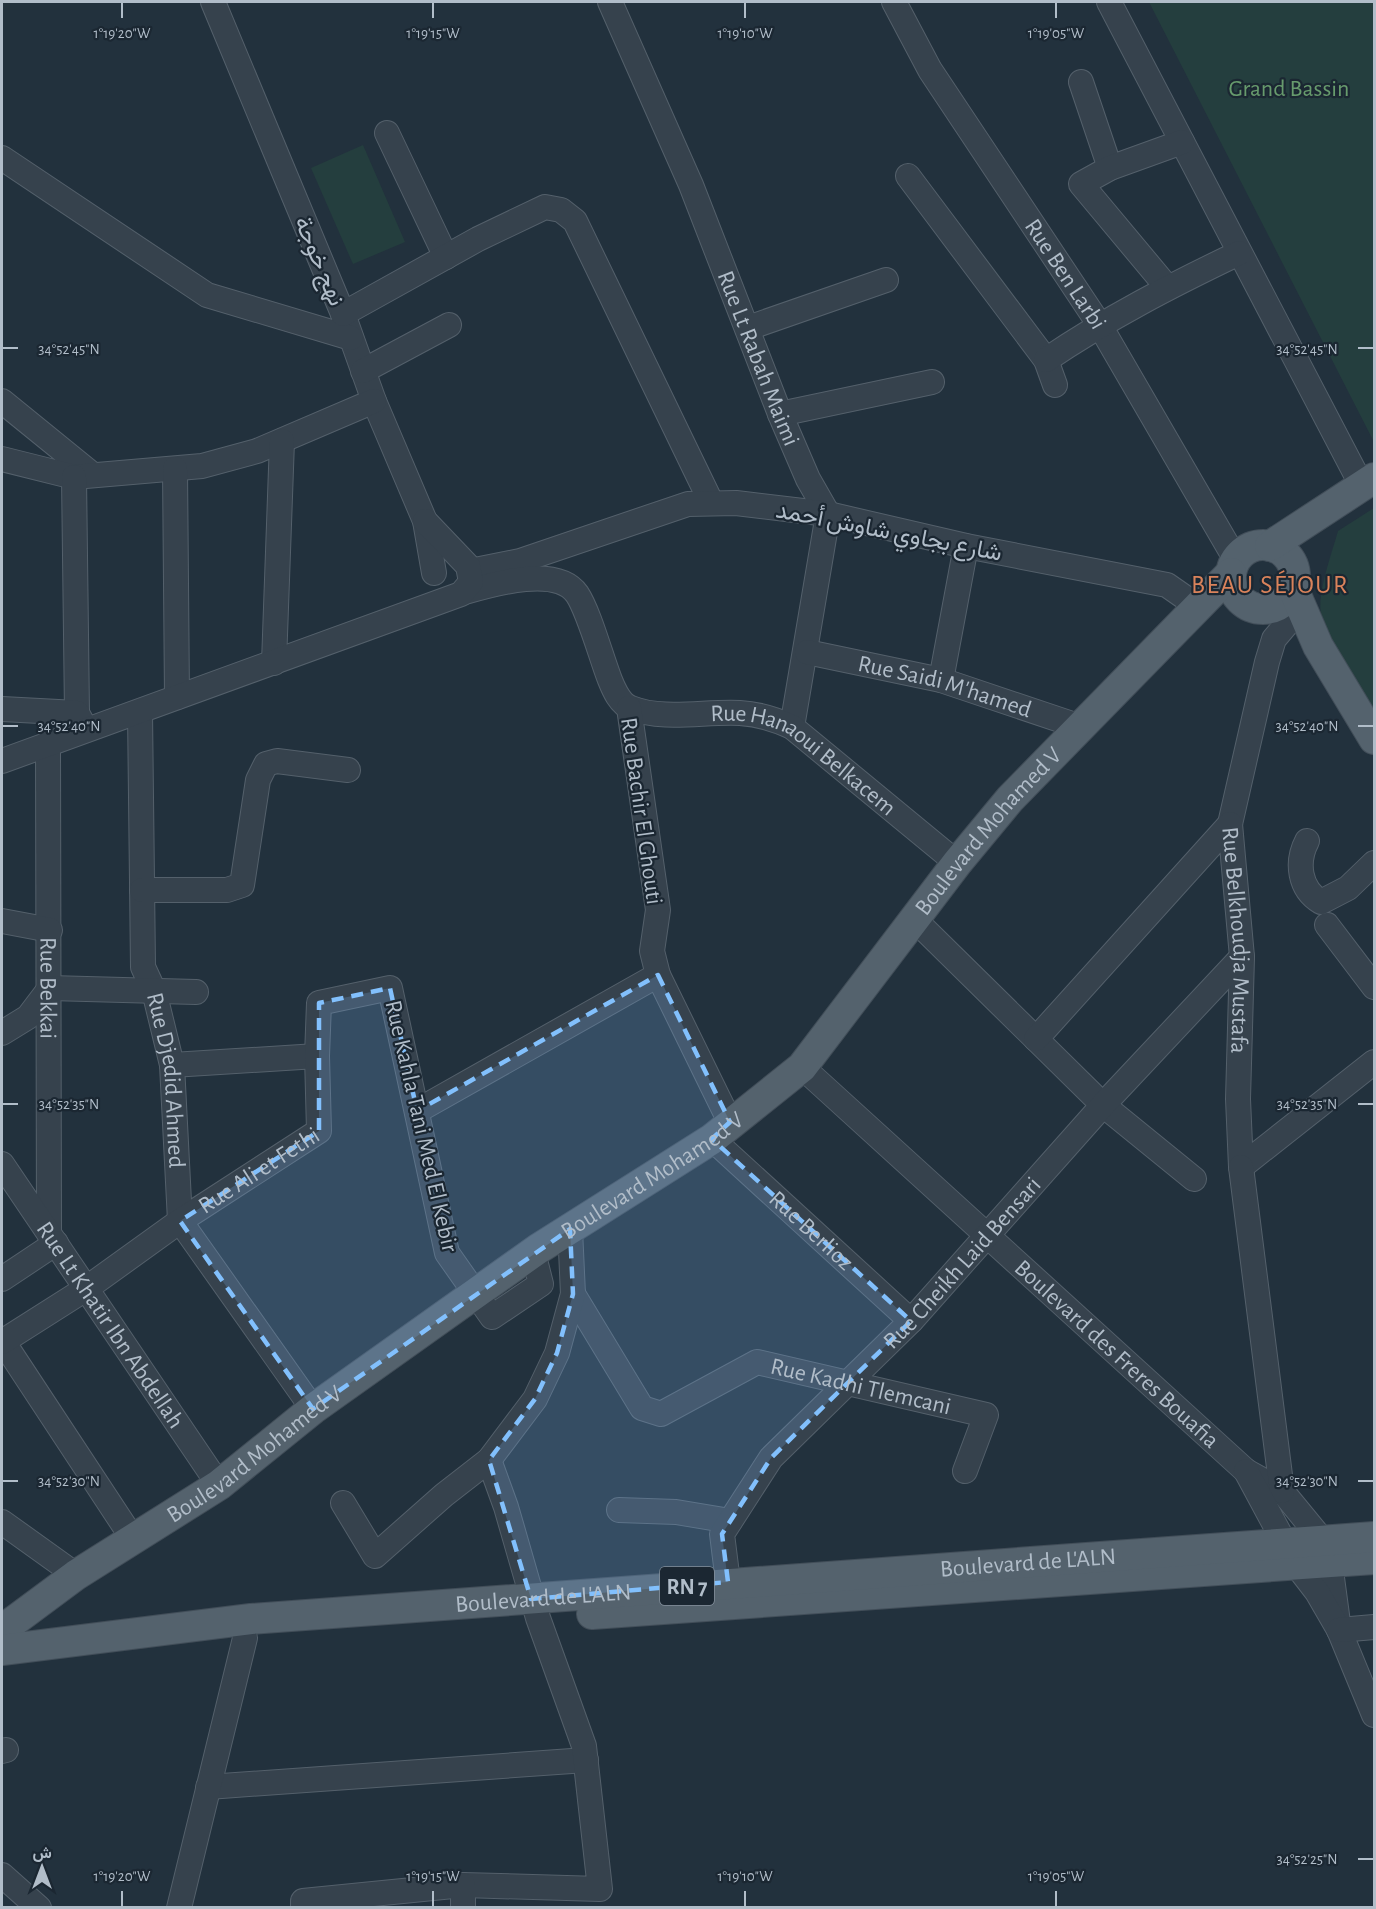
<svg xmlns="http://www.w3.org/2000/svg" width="1376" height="1909" font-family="'Alegreya Sans',Vazirmatn,sans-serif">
<rect width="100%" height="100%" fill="#22313d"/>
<path fill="#243e3e" d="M1149,2H1374V442Z
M363,145L405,242L353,264L311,168Z
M1374,508V708C1355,679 1329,649 1321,614C1317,593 1332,553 1338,531Z"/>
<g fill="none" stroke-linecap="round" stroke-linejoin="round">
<g stroke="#54606b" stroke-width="26">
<g id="minor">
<path d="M213,2L343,314L374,401L425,521L434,573"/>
<path id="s1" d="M610,2L691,185L780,414L808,479L828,514L792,727"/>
<path id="s2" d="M894,2L930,70L1099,324L1236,560"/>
<path d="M1109,2L1362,486"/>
<path d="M1081,82L1110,168"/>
<path d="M387,133L446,257"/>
<path d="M2,158L207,295L351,338"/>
<path d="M908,176L1046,360L1055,385"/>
<path d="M1167,287L1081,184L1110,168L1182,142"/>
<path d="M343,314L478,239L545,207L561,210L575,221L711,502"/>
<path d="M748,328L886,280"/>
<path d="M1046,360C1108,318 1172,285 1239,253"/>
<path d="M363,371L449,325"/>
<path d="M2,401L93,475"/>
<path d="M780,414L932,382"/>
<path d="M2,459L74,477L202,466L257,451L374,401"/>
<path d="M175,469L177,697"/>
<path d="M74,477L77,713"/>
<path d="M470,571L520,561L688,504L736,503L828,514L966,546L1167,585L1200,608"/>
<path id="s3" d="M465,592C493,584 557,565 577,594C589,612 601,657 610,680C614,690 620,704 631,708C664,721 705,711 740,713C759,714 775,719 792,727L957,863"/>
<path id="s4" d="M807,652L941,680L1081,727"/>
<path d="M274,663L282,441"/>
<path d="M941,680L966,546"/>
<path d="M2,709L77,713L84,726"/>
<path id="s5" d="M140,712L143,967L154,991L172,1065L180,1221L313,1409"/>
<path id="s6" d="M48,744L49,1233"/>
<path d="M2,761L461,594L471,582L468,566L425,521"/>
<path d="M1230,824L1267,662L1274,639L1291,619"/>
<path d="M1307,841C1296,862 1299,889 1321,902L1348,888L1374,863"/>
<path d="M142,890H227L242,885L258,780L266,764L277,761L348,770"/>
<path d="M914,919L1103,1105L1194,1179"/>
<path d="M2,921L50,930"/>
<path d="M1327,925L1374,987"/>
<path d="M658,975L730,1122"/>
<path d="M2,1033L28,1017L50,988L196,992"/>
<path id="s7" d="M1036,1039L1230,824L1242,957L1238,1099L1241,1167L1374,1062"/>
<path d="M172,1065L317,1056"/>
<path id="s8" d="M802,1067L1246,1471L1282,1491L1323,1541L1330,1563L1339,1630"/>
<path d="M417,1111L658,975L652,951L658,910L629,708"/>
<path id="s9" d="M712,1139L911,1321"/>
<path id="s10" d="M2,1164L219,1485"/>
<path d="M1241,1167L1282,1491"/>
<path d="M2,1279L56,1243"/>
<path id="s11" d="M573,1294L642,1408L661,1414L757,1362L986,1415L965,1471"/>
<path d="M2,1340L133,1539"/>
<path id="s12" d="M2,1342L87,1288L180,1221L319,1131L317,1056L319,1003L390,988L447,1253L492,1317L541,1284L533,1252"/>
<path d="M489,1460L535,1399L557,1353L573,1294L570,1229"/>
<path d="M1246,1471L1297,1566L1317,1592L1339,1630L1374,1715"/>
<path d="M619,1510L676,1512L730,1521"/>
<path d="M2,1522L76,1575"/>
<path id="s13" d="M728,1582L722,1534L771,1458L911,1321L1103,1105L1242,957"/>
<path d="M1339,1630L1374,1627"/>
<path d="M2,1751L6,1750"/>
<path d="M208,1787L586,1760"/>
<path d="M2,1875L39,1908"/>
<path d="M179,1908L245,1638"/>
<path d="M303,1908V1901L463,1885L600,1889L584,1746L538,1618L506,1507L489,1460L444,1495L375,1556L343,1503"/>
<path d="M463,1908V1885"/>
</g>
</g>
<g stroke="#424e59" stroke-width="32">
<g id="major">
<circle cx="1263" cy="577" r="32"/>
<path d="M1270,546L1374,478"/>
<path d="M1293,588L1318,646L1374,739"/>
<path d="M592,1614L1374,1559"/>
<path id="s14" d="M2,1630L76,1575L219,1485L313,1409L538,1249L712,1139L802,1067L957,863L1010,799L1231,573"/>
<path id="s15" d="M2,1650L251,1619L1374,1537"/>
</g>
</g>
<use href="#minor" stroke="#36424d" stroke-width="24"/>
<use href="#major" stroke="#54626d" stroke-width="30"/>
</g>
<path fill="#82c0fd" fill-opacity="0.2" stroke="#82c0fd" stroke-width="4.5" stroke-dasharray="12 8" stroke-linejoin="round" d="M658,975L730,1122L712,1139L911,1321L771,1458L722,1534L728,1582L531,1599L489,1460L535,1399L557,1353L573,1294L570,1229L313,1409L180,1221L319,1131V1003L390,988L417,1111Z"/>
<path fill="none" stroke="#b1bdc9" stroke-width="2" d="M122,3V18M433,3V18M745,3V18M1056,3V18M3,348H18M1358,348H1373M3,726H18M1358,726H1373M3,1104H18M1358,1104H1373M3,1481H18M1358,1481H1373M1358,1859H1373M122,1891V1906M433,1891V1906M745,1891V1906M1056,1891V1906"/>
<g text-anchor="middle" stroke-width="4.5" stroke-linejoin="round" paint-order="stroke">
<rect fill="#1b2732" stroke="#84909c" stroke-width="1.5" x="660" y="1567" width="54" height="38" rx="4.5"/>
<g font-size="22" font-weight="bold" fill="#b1bdc9">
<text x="687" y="1594">RN 7</text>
</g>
<g font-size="24" fill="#679b6d" stroke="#1b2732">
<text x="1289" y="96">Grand Bassin</text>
</g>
<g font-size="24" fill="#b1bdc9" stroke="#1b2732">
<text transform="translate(320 261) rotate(67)" y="8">نهج خوجة</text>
<text dy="8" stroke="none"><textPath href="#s2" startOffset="322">Rue Ben Larbi</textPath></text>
<text dy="8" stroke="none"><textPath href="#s1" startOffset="386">Rue Lt Rabah Maimi</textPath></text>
<text transform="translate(889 531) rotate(11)" y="8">شارع بجاوي شاوش أحمد</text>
<text dy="8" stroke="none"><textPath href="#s4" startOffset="142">Rue Saidi M'hamed</textPath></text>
<text dy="8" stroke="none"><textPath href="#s3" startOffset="434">Rue Hanaoui Belkacem</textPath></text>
<text transform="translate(642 811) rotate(82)" y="8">Rue Bachir El Ghouti</text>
<text dy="8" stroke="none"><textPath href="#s14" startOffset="1280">Boulevard Mohamed V</textPath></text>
<text dy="8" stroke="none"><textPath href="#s7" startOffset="406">Rue Belkhoudja Mustafa</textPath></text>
<text dy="8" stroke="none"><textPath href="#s6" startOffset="244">Rue Bekkai</textPath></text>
<text dy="8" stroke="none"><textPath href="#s5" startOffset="372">Rue Djedid Ahmed</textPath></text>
<text transform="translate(422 1126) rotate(77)" y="8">Rue Kahla Tani Med El Kebir</text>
<text dy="8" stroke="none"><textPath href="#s12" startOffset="309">Rue Ali et Fethi</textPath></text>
<text dy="8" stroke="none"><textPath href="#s14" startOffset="794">Boulevard Mohamed V</textPath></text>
<text dy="8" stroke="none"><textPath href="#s9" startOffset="135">Rue Berlioz</textPath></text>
<text dy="8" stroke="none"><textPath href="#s13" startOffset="412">Rue Cheikh Laid Bensari</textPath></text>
<text dy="8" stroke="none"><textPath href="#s10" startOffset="194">Rue Lt Khatir Ibn Abdellah</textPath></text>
<text dy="8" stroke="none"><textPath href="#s8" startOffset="426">Boulevard des Freres Bouafia</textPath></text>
<text dy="8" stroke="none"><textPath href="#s11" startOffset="369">Rue Kadhi Tlemcani</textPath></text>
<text dy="8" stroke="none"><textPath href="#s14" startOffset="308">Boulevard Mohamed V</textPath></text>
<text dy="8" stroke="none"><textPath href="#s15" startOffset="1030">Boulevard de L'ALN</textPath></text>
<text dy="8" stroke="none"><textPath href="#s15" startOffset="544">Boulevard de L'ALN</textPath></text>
</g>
<g font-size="26" letter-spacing="1.5" fill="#da835b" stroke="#1b2732">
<text x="1270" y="593">BEAU SÉJOUR</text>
</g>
</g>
<g font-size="15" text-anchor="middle" fill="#b1bdc9" stroke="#1b2732" stroke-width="4.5" stroke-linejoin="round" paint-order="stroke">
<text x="122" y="38">1°19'20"W</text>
<text x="433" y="38">1°19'15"W</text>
<text x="745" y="38">1°19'10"W</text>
<text x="1056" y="38">1°19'05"W</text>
<text x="69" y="354">34°52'45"N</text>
<text x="1307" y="354">34°52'45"N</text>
<text x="69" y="731">34°52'40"N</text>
<text x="1307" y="731">34°52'40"N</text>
<text x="69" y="1109">34°52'35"N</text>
<text x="1307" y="1109">34°52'35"N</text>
<text x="69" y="1486">34°52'30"N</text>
<text x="1307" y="1486">34°52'30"N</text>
<text x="1307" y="1864">34°52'25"N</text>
<text x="122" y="1881">1°19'20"W</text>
<text x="433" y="1881">1°19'15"W</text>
<text x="745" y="1881">1°19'10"W</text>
<text x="1056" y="1881">1°19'05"W</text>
</g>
<rect width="1376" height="1909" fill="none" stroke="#b1bdc9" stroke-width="6"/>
<g transform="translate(42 1867)" stroke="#1b2732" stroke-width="4.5" paint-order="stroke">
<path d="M0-4.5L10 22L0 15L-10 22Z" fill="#b1bdc9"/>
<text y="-9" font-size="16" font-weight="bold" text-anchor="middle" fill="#b1bdc9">ش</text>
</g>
</svg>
